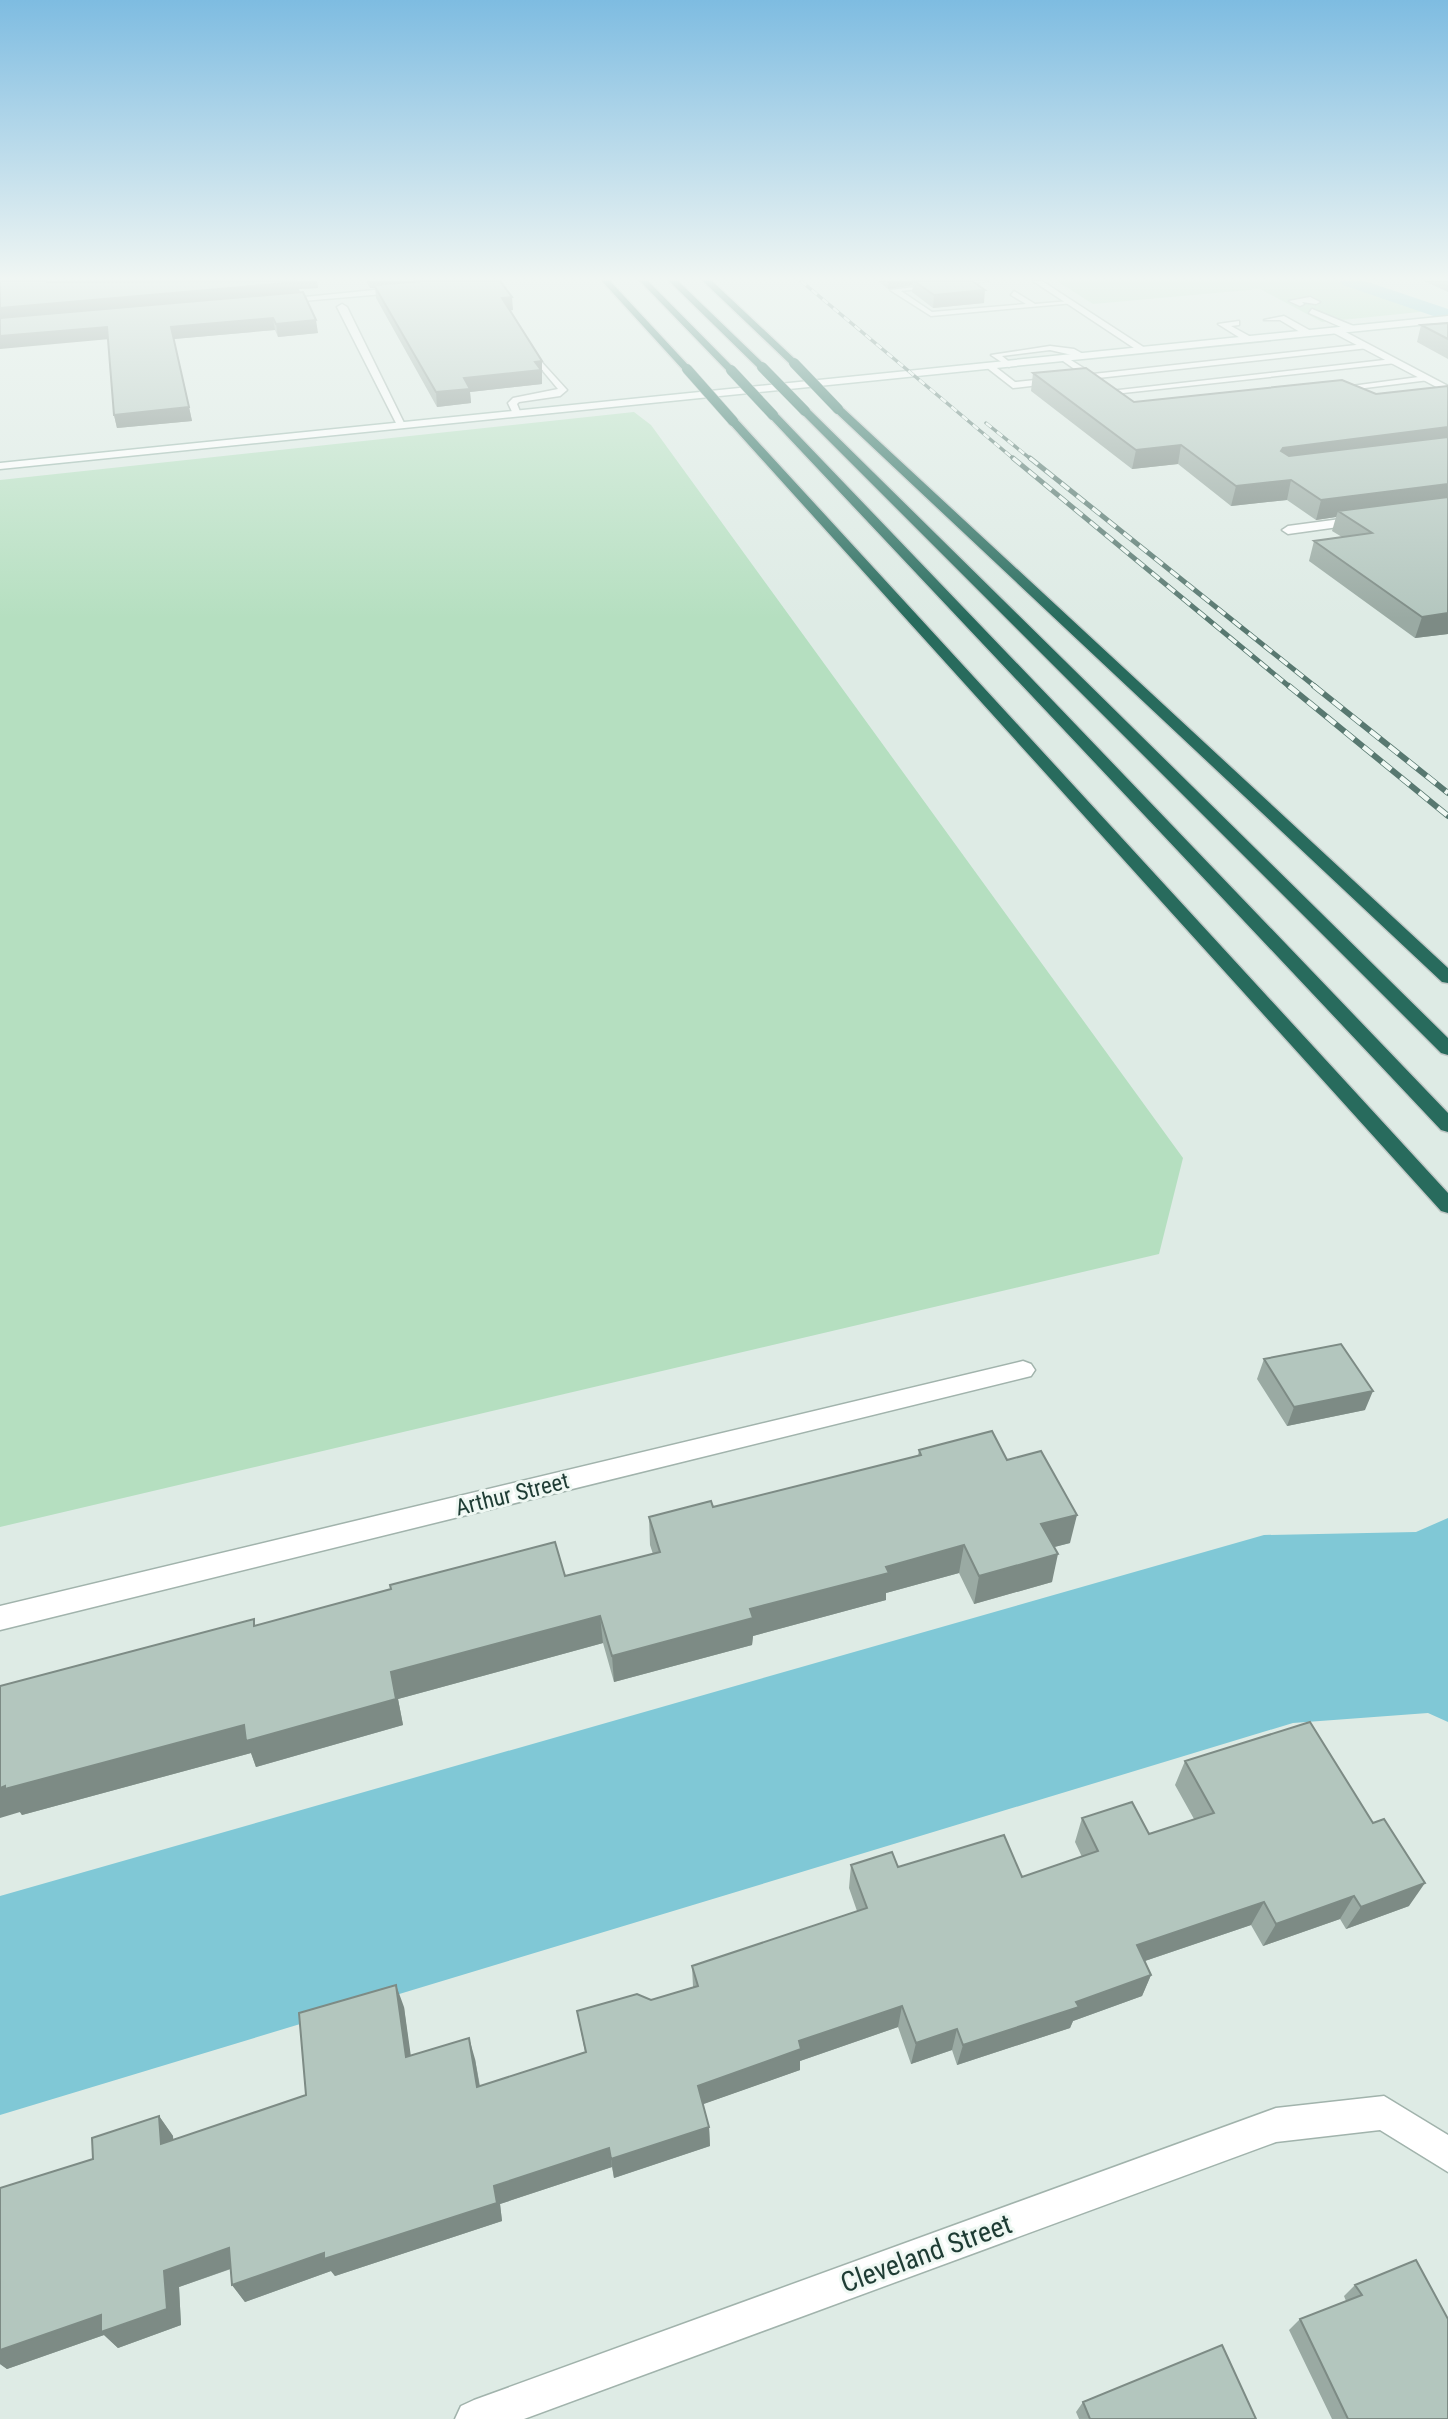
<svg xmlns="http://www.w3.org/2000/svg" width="1448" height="2419" font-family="'Roboto Condensed',sans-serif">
<rect width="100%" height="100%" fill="#deebe5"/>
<path fill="#b5dfc0" d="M1057,281H1338L1439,310L1322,322L1260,289L1093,304Z
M634,412L651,425L1183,1158L1159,1254L0,1527V480Z"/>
<path fill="#80c8d6" d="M1448,1518V1722L1428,1713L1293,1723L0,2115V1896L1264,1535L1416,1532Z"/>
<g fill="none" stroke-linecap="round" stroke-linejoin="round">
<path fill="#80c8d6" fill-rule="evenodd" d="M1340,281H1365L1448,309V321L1343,285Z"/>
<g stroke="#a1b3ac" stroke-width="3">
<path id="lane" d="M966,281H988L901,291L932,312L1026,304L1011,295L1014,291L1035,304L1070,301L1074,303L931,316L890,290Z
M1310,297L1320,302L1316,304L1302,302L1304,304L1300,306L1289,301Z
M1312,309L1356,327L1357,329L1350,331L1309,313Z
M1284,316L1311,331L1312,333L1305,335L1280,320H1264Z
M1239,321V325L1231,326L1251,337V341H1245L1218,324Z
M1365,344L1368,348L1098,378L1095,381L1090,379L1013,388L986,367L993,365L1015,382L1083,375L1063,361L1066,357L1093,374Z
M1050,346L1074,349L1085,355L1081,357L1050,350L1002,356L1013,365L1009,367L991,355Z
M537,357L567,390L560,396L519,402L517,404L521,414L514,416L508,403L513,398L558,389L533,359Z
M1393,359L1396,363L1114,394L1110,391Z
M1426,376L1429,380L1333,392L1329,389Z"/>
</g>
<g stroke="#a1b3ac" stroke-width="3">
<path id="street" d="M1033,281H1042L1148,350L1140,352Z
M404,287L407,292L279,303L275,300Z
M342,304L347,307L406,427L397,425L337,307Z
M1332,328H1338L1448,386V393L1332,332Z
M1363,516L1367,517V523L1288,534L1282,530L1288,526Z
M1023,1361L1031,1364L1035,1370L1031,1376L0,1630V1606Z
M1384,2096L1448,2135V2172L1380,2130L1276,2142L524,2419H455L461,2406L474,2400L1276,2108Z"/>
</g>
<g stroke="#9cb8ae" stroke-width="3">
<path id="secondary" d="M1448,316V322L0,469V463Z"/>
</g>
<g stroke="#c0c8c6" stroke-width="3">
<path id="highway" d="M602,281H610L690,367V371H684Z
M640,281H648L734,368V372H728Z
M669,281H678L765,365V369H759Z
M703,281H712L797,361V365H791Z
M834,407H842L1448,968V983L1442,982L834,411Z
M801,409H809L1448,1038V1055L1441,1053L801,413Z
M769,413H777L1448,1113V1132L1441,1130L769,417Z
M729,419H737L1448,1193V1213L1441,1211L729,423Z"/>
</g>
<use href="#lane" fill="#fff" fill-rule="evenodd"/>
<use href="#street" fill="#fff" fill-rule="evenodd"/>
<use href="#secondary" fill="#fff" fill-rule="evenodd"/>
<use href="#highway" fill="#286b5d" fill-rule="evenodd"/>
<g stroke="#587870" stroke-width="3.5">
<path id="rail-far2" d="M801,281L1015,460
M986,423L1032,460"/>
</g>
<g stroke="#587870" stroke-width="5">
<path id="rail-far1" d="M1013,458L1291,688
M1030,458L1317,688"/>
</g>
<g stroke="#587870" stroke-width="6">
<path id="rail" d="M1289,686L1448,816
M1314,686L1448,793"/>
</g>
<use href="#rail-far2" stroke="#eff8f3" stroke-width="2.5" stroke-dasharray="7" stroke-linecap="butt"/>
<use href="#rail-far1" stroke="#eff8f3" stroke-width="3.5" stroke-dasharray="10" stroke-linecap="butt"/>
<use href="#rail" stroke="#eff8f3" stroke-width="4.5" stroke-dasharray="12" stroke-linecap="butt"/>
<g stroke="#c0c8c6" stroke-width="11" stroke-linecap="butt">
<path id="highway-bridge" d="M794,363L838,409
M762,367L805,411
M687,369L733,421
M731,370L773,415"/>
</g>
<use href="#highway-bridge" stroke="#286b5d" stroke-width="10"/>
</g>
<path fill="#9aaaa3" d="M0,281H317L318,288L299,289L318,333L278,337L275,330L174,339L192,421L117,428L114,415L108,340Z
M366,281H500L513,310L509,311L542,361V384L470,392L471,403L437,407L376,298L375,288H370Z
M878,281H972L984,303L933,308L912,292L913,285L888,289Z
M1424,281H1448V292Z
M1448,323V359L1417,342L1421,325Z
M1033,373L1134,402L1376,394L1448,634L1415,638L1309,561L1314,541L1342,537L1332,531L1336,517L1316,520L1287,500L1231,506L1178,464L1132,469L1031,391Z
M1264,1359L1365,1410L1287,1426L1257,1379Z
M919,1450L1007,1460L1070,1543L1054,1547L1052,1582L974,1604L959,1573L886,1593V1600L753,1636L752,1645L614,1682L603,1643L398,1699L403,1725L256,1767L251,1753L22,1815L20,1812L256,1625L565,1576L653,1554L650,1545L649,1517L713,1507L918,1456Z
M1185,1761L1409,1906L1346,1929L1340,1919L1263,1946L1251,1925L1145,1961L1151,1975L1142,1996L1073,2021L1070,2028L957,2065L952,2050L911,2064L898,2027L800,2061V2070L703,2104L709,2127L710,2146L614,2178L612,2167L500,2204L502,2221L335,2276L331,2271L245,2302L232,2285L231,2269L179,2287L181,2325L118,2348L104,2335L7,2369L0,2364V2188L93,2159L159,2116L173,2136V2140L306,2095L404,2007L410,2056L475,2059L480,2086L585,2052L577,2011L651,2000L693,1987L692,1966L857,1911L849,1888L851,1865L1022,1877L1082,1857L1075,1842L1082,1818L1149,1834L1194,1819L1175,1785Z
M1355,2285L1448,2419H1332L1289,2330L1300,2319L1346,2301L1344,2296Z
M1083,2402L1256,2419H1079L1076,2412Z"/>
<path fill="#7d8b85" d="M296,281H317L318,288L299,289L300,294L0,320V308Z
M369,281H465L374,285L375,288H370Z
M888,281H913V285L888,289Z
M985,290L984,303L933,308L934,295Z
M512,297L513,310L503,311L502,298Z
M273,318L275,330L174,339L171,327Z
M316,320L318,333L278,337L276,324Z
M107,327L110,339L0,349V336Z
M542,361V384L470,392L471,403L437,407L436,392L464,378Z
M189,407L192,421L117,428L114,415Z
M1448,427V445L1279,467L1281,451L1283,448Z
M1181,445L1178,464L1132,469L1136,450Z
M1291,480L1287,500L1231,506L1236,486Z
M1448,484V503L1338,511L1336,517L1316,520L1321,500Z
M1448,613V634L1415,638L1422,617Z
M1373,1391L1365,1410L1287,1426L1294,1407Z
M1077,1515L1070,1543L1035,1552L1041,1524Z
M964,1545L959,1573L886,1593V1600L753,1636L752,1645L614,1682L612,1656L750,1609L886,1567Z
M1058,1554L1052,1582L974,1604L979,1576Z
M600,1616L603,1643L398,1699L403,1725L256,1767L251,1753L22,1815L20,1812L0,1818V1788L391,1672Z
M1425,1883L1409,1906L1346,1929L1361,1907Z
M1354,1896L1340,1919L1263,1946L1276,1924Z
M1264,1902L1251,1925L1127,1967L1137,1945Z
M1151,1975L1142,1996L1073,2021L1070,2028L957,2065L963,2045L1076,2002Z
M396,1985L404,2007L414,2078L406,2057Z
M902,2006L898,2027L800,2061V2070L698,2106V2086L799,2041Z
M957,2029L952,2050L911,2064L916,2043Z
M469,2038L475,2059L483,2107L477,2087Z
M159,2116L173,2136L175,2163L161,2144Z
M709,2127L710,2146L614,2178L611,2159Z
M609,2148L612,2167L500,2204L502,2221L335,2276L331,2271L245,2302L232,2285L324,2253L494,2186Z
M229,2248L241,2265L179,2287L181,2325L118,2348L104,2335L7,2369L0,2364V2350L101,2315L164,2271Z"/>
<path fill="#b3c6be" stroke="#7d8b85" stroke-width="2" d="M0,281H47V282L297,281L298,282L0,308Z
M425,281H500L512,297L502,298L542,361L535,362L541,370L464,378L470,389L436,392L374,285Z
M914,281H972L985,290L934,295Z
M303,292L316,320L276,324L273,318L171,327L189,407L114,415L107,327L0,336V318Z
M1448,323V339L1421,325Z
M1086,368L1134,402L1342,380L1376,394L1448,386V427L1283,448L1281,451L1289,456L1448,437V484L1321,500L1291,480L1236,486L1181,445L1136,450L1033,373Z
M1448,497V613L1422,617L1314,541L1372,533L1338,511Z
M1341,1344L1373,1391L1294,1407L1264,1359Z
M992,1431L1007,1460L1041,1451L1077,1515L1041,1524L1058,1554L979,1576L964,1545L886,1567L889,1573L750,1609L753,1618L612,1656L600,1616L391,1672L396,1699L246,1741L244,1725L5,1789V1786L0,1788V1686L254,1619V1626L391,1589L390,1585L555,1542L565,1576L660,1552L649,1517L711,1501L713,1507L921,1455L919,1450Z
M1310,1722L1373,1823L1384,1819L1425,1883L1361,1907L1354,1896L1276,1924L1264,1902L1137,1945L1151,1975L1076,2002L1079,2007L963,2045L957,2029L916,2043L902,2006L799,2041L801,2049L698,2086L709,2127L611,2159L609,2148L494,2186L497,2203L324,2259V2253L232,2285L229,2248L164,2271L167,2309L101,2332V2315L0,2350V2188L93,2159L92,2138L159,2116L161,2144L306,2095L299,2013L396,1985L406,2057L469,2038L477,2087L586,2052L577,2011L637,1994L651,2000L698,1986L692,1966L867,1908L851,1865L892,1852L898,1867L1004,1835L1022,1877L1098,1851L1082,1818L1132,1802L1149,1834L1214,1813L1185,1761Z
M1416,2260L1448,2319V2419H1348L1300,2319L1362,2295L1355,2285Z
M1222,2345L1256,2419H1090L1083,2402Z"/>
<linearGradient id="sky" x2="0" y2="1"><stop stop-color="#7ebce1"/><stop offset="0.45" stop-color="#f0f6f3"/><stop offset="1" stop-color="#f0f6f3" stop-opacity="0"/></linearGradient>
<rect width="1448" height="619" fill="url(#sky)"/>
<g text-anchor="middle" stroke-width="6" stroke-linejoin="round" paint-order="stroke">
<g font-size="23" fill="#1e3c34" stroke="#eff8f3">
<text transform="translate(512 1494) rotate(-14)" y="8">Arthur Street</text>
</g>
<g font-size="28" fill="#1e3c34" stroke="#eff8f3">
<text transform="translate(926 2253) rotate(-20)" y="10">Cleveland Street</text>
</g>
</g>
</svg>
